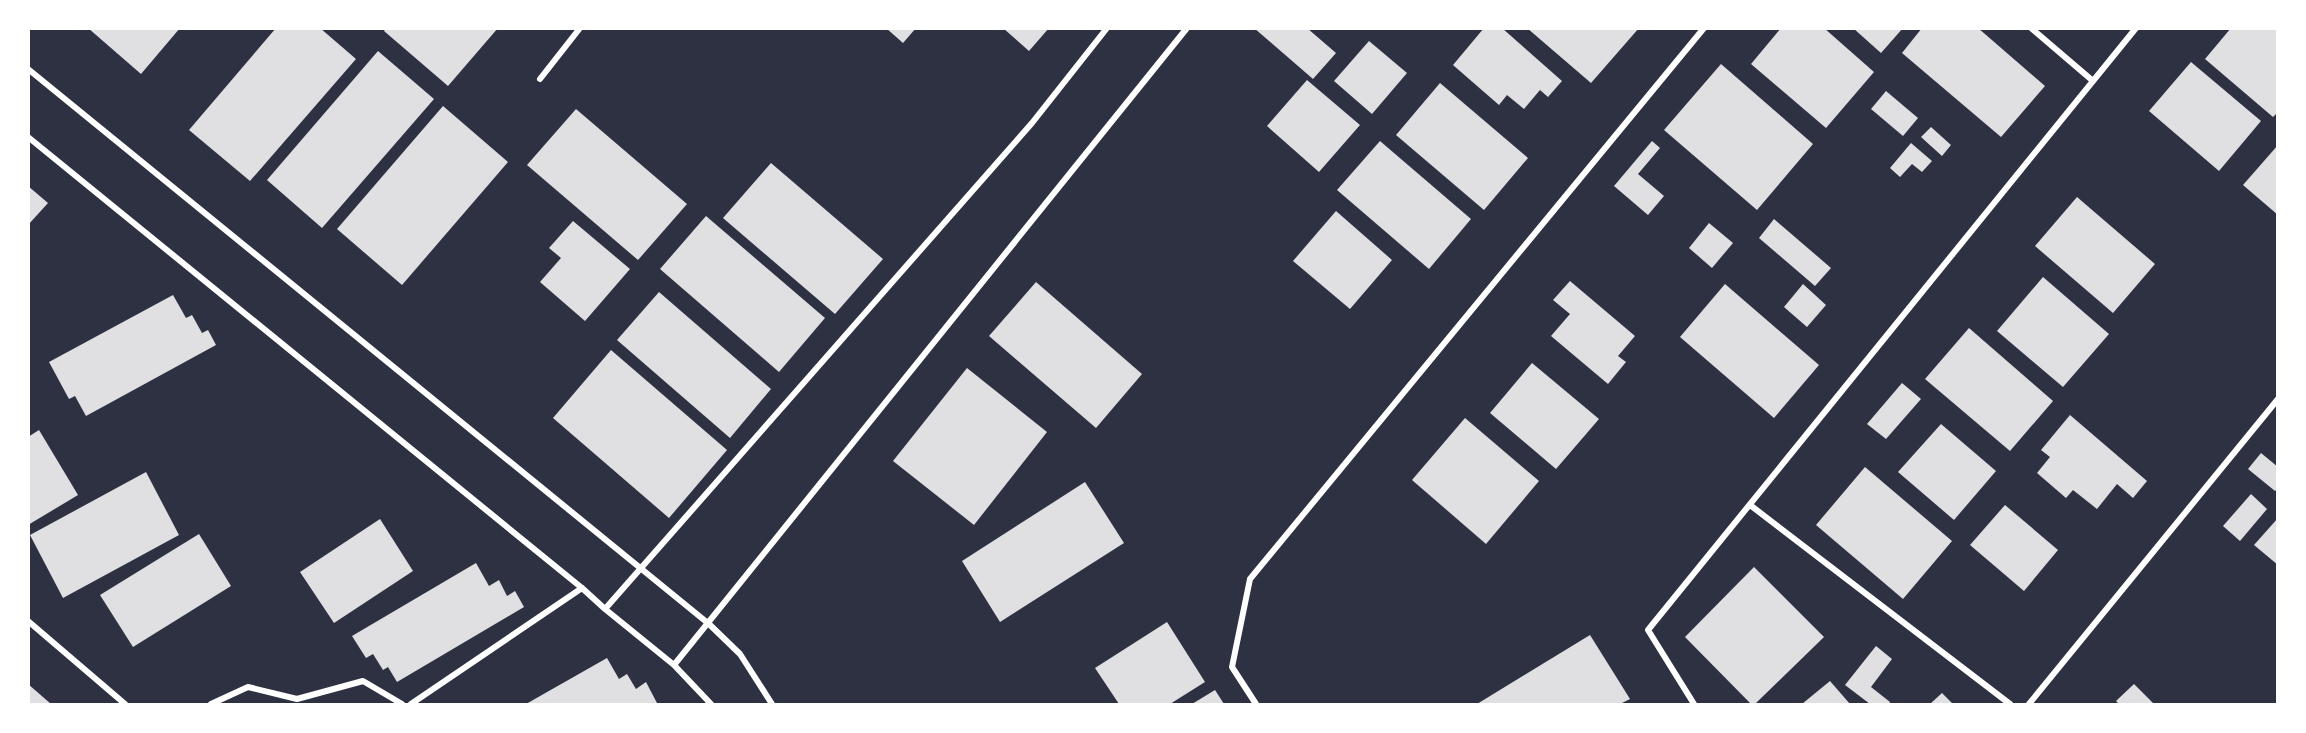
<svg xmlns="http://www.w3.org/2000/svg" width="2306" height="733" font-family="'Golos Text',sans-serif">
<rect width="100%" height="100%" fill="#2d3142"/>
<path fill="#e0e0e3" d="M88,28H180L141,74Z
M276,28H320L356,59L250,181L189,130Z
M386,28H498L448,86L384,31Z
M886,28H916L903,43Z
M1003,28H1049L1029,51Z
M1254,28H1307L1336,53L1313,79Z
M1484,28H1502L1562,81L1548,97L1540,90L1524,109L1507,95L1499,105L1453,65Z
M1527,28H1639L1591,83Z
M1781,28H1824L1874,72L1826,128L1751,64Z
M1853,28H1903L1881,53Z
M1922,28H1978L2045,86L2001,137L1902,53Z
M2231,28H2278V112L2273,117L2205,59Z
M1369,41L1407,73L1372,114L1334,81Z
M378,51L434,99L322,228L267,180Z
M2191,62L2261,121L2219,171L2149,111Z
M1721,64L1813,144L1757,210L1664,130Z
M1307,80L1360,125L1319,172L1267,126Z
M1440,83L1528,158L1484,210L1396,135Z
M1886,91L1918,118L1903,136L1871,109Z
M443,106L508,162L402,285L337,229Z
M576,109L687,204L638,260L527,165Z
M1931,127L1951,145L1942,156L1921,137Z
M1380,141L1471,219L1429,269L1337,190Z
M1652,141L1660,148L1638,174L1664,196L1648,215L1614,186Z
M1911,143L1932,161L1922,172L1912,164L1900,177L1890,168Z
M2278,145V215L2243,185Z
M771,163L883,259L835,314L723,218Z
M28,186L48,203L28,225Z
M2077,197L2155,264L2113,313L2035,246Z
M1336,211L1392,260L1350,309L1293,261Z
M706,216L825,318L779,372L660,269Z
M1774,219L1831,268L1815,286L1759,238Z
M573,221L630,269L585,321L540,282L561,258L549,248Z
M1709,223L1733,243L1712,268L1689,248Z
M2043,277L2109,334L2063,387L1997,331Z
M1570,281L1635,336L1618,356L1626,362L1608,384L1551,336L1570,314L1553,300Z
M1036,282L1142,374L1096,428L989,336Z
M1725,284L1819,365L1774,418L1680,337Z
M1803,284L1826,305L1807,327L1784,307Z
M659,292L771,389L730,438L617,340Z
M173,295L186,318L192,315L202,333L208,330L216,345L86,416L75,396L69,399L49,362Z
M1969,328L2053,401L2010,451L1925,379Z
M611,350L727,450L669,518L553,418Z
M1532,363L1599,419L1556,469L1490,413Z
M967,368L1047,432L974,525L893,461Z
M1902,383L1921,399L1886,439L1867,424Z
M2070,415L2147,481L2133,498L2117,484L2097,509L2073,490L2066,498L2037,473L2050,457L2041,450Z
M1465,418L1539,481L1486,544L1412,480Z
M1941,424L1996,471L1954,520L1898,472Z
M39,430L78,495L28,525V437Z
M2261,453L2278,467V488L2275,491L2248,469Z
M1865,467L1952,541L1903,599L1816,525Z
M146,472L179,535L63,598L30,535Z
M1085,482L1124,543L1000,622L962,561Z
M2251,494L2267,509L2240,541L2223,526Z
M2005,505L2058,550L2024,591L1970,545Z
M2278,518V565L2254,545Z
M380,519L413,571L334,623L300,572Z
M199,534L231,586L133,647L100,595Z
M476,563L489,586L499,580L507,596L515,591L524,607L397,682L388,667L383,670L373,654L366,658L352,636Z
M1754,567L1824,637L1755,704H1751L1685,637Z
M1167,622L1205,682L1170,704H1119L1095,668Z
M1590,635L1630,699L1620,704H1477Z
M1876,646L1892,659L1871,687L1890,702L1889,704H1870L1845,685Z
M607,658L619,679L627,674L636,689L646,682L657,703L526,704Z
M1830,681L1850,704H1802Z
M28,684L51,704H28Z
M2134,684L2154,704H2119L2116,701Z
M1215,690L1224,704H1192Z
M1942,693L1953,704H1930Z"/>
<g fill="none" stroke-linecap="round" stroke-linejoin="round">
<path stroke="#fff" stroke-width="6" d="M2031,28L2093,81
M28,69L709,624L740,654L772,704
M540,79L580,28
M28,137L582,588L605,609L674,665L711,704
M1750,505L2010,704
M605,609L1032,123L1107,28
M28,621L125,704
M674,665L1187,28
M211,704L248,687L297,699L363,681L402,704
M411,704L582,588
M1256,704L1232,667L1250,579L1704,28
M1694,704L1648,630L2136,28
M2029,704L2278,399"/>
</g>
<rect width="2306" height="733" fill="none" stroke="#ffffff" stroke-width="60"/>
</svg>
